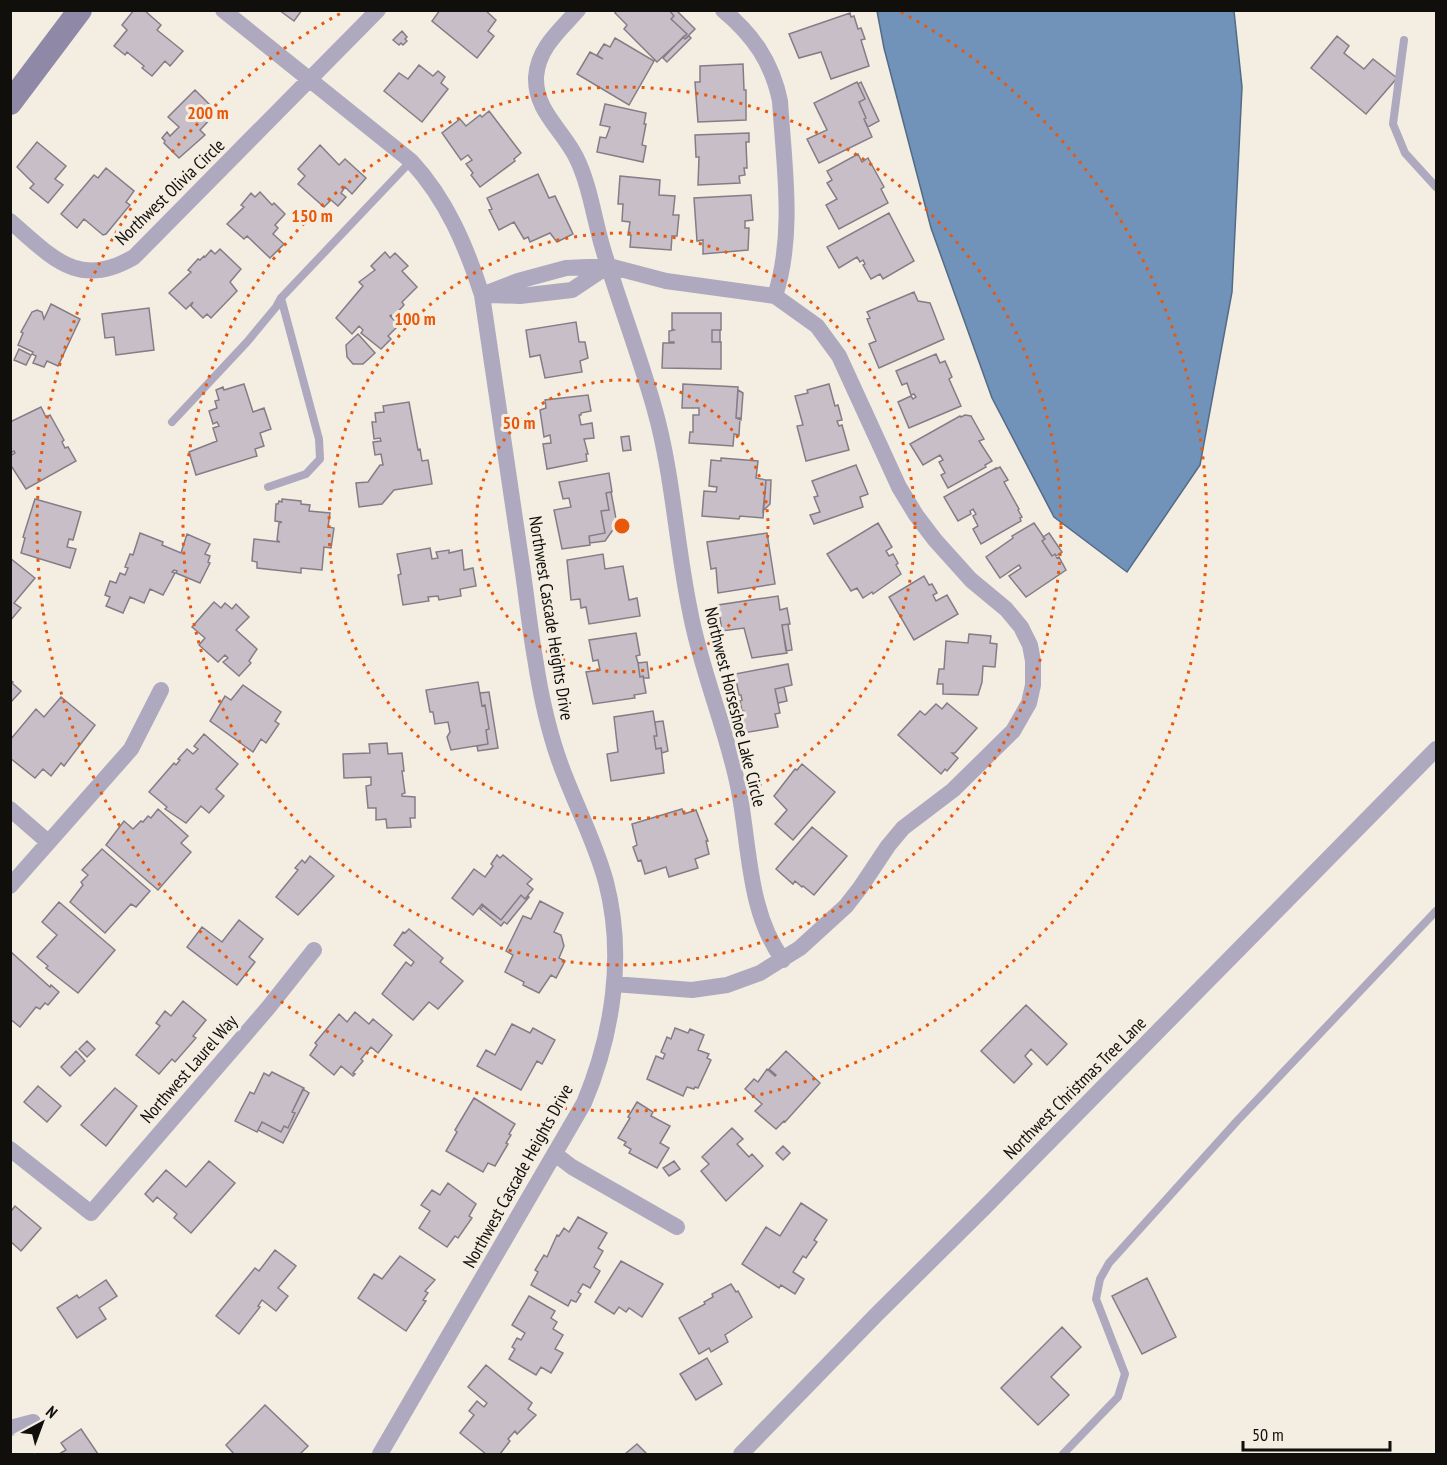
<svg xmlns="http://www.w3.org/2000/svg" width="1447" height="1465" font-family="'PT Sans Narrow',sans-serif">
<rect width="100%" height="100%" fill="#f3ede2"/>
<path fill="#7193b9" stroke="#546b85" stroke-width="1.5" d="M877,11H1234L1242,87L1232,292L1200,465L1127,572L1054,517L992,398L931,228L884,48Z"/>
<path fill="#c7bec8" stroke="#857d86" stroke-width="1.5" d="M134,10H144L161,25L157,30L183,51L170,66L165,61L152,76L142,68L144,66L127,52L125,55L114,46L127,30L122,25Z
M279,10H302L294,21Z
M440,10H485L496,20L488,31L494,36L477,58L432,21Z
M617,10H669L674,16L671,19L687,34L657,62L624,29L627,25L615,13Z
M669,10H676L695,29L685,39L683,37L687,34L671,19L674,16Z
M850,13L851,17L854,16L858,29L861,28L865,39L861,40L869,66L831,79L821,52L799,58L789,34Z
M402,31L407,37L405,39L407,41L403,45L401,43L399,45L393,40Z
M689,36L691,38L667,62L663,58L683,37L685,39Z
M1337,36L1349,46L1344,53L1364,69L1373,59L1397,78L1366,114L1311,68Z
M615,38L654,61L629,105L577,74L590,52L603,59L597,55L604,44L610,47Z
M743,64L744,90H746V120L698,122L695,82H700V66Z
M419,65L433,76L438,71L445,77L441,83L448,89L422,122L384,91L399,73L408,79Z
M857,82L865,99L859,102L866,118L864,119L872,137L819,163L807,139L827,130L814,103Z
M861,82L879,121L868,127L864,119L866,118L859,102L865,99L858,84Z
M195,90L217,112L200,130L205,135L179,158L164,143L165,141L162,138L167,132L170,136L179,127L168,117Z
M605,104L646,113L644,124H646L642,145L646,146L643,162L597,152L600,137L606,138L610,127L600,125Z
M489,111L521,153L514,159L515,161L480,187L471,175L473,173L466,164L472,160L468,155L461,160L442,133L460,119L466,126L480,115L482,117Z
M749,133V142H746L747,168H744L745,175L739,176L740,183L698,185L699,157H696L695,135Z
M37,142L66,166L55,179L63,185L48,203L30,188L34,184L17,167Z
M320,145L339,165L345,159L366,178L352,194L345,187L341,193L346,197L338,206L331,200L324,207L298,184L305,176L298,169Z
M858,154L862,162L868,158L884,187L881,189L888,203L839,229L826,205L837,199L827,183L832,180L827,171Z
M106,168L134,191L126,202L130,205L106,234L103,235L84,219L77,228L61,214L94,175L98,178Z
M538,174L549,198L555,196L573,234L557,242L550,233L530,242L528,237L524,239L514,222L499,230L489,210L492,209L487,198Z
M620,176L660,180L659,195L675,196L673,215H679L677,236H672L671,250L630,247L631,235H628L630,222L622,221L623,204H618Z
M260,192L272,205L274,203L285,214L275,225L278,228L273,234L284,244L270,258L247,236L244,239L227,224L244,207L241,205L251,193L255,197Z
M751,195L753,220L745,221V228H749L748,250L703,254V240L697,241L694,198Z
M889,213L914,261L883,279L880,274L871,279L863,265L865,264L863,260L860,262L857,257L839,268L827,247Z
M220,249L241,269L230,282L237,291L211,318L207,314L203,318L191,306L193,302L186,309L169,293L191,272L188,270L198,259L200,260L204,256L205,257L211,250L215,254Z
M385,252L390,258L395,253L408,266L402,271L417,287L402,302L404,305L393,317L391,315L390,316L399,325L388,336L391,339L381,349L361,333L363,330L359,326L352,334L336,318L363,286L359,282L375,270L371,266Z
M914,292L918,301L930,303L944,339L879,368L869,344L876,341L867,319L870,318L867,312Z
M51,304L80,319L58,366L47,361L44,367L33,363L36,356L32,354L33,352L18,345L23,333L21,332L32,312L37,310L42,312L44,319Z
M149,308L154,350L116,355L114,337L105,338L102,314Z
M672,313H721V330H712V342H721V369L662,368L663,343H674V342H669V331L674,330L672,329Z
M576,322L579,342H585L588,358L580,361L582,372L545,378L540,355L530,357L526,330Z
M712,330H720V342H712Z
M358,334L375,353L363,364H353L347,357L346,345Z
M19,349L31,355L26,365L14,360Z
M936,354L940,363L945,361L952,377L949,379L961,406L909,428L898,402L911,396L913,399L916,397L914,394L911,395L907,383L902,385L896,371Z
M244,384L253,412L264,408L271,429L260,433L264,446L255,449L257,456L196,475L189,452L217,441L213,428L219,426L217,422L213,424L209,411L217,408L215,401L219,400L216,390L223,387L224,390Z
M683,384L738,387L736,418H740L739,435L734,434L733,446L689,443L690,432H693V415H699V408H682Z
M829,384L835,406L838,405L842,420L837,421L839,426L842,425L849,450L806,461L797,426L803,425L795,396L808,393L807,390Z
M738,390L743,393L741,420L736,418Z
M588,395L591,411L581,413V415H579L581,425L592,423L594,438L584,439L588,454H586L587,461L547,469L543,444L551,443L550,435L544,437L540,410L546,408L545,400Z
M409,402L418,450L420,449L422,461L428,460L432,484L394,490L382,504L359,507L356,483L368,482L380,465H383L381,454L375,455L373,442L381,441L380,438L374,439L372,422H376L375,413L384,412L383,406Z
M41,407L46,417L50,415L64,440L62,442L65,448L68,447L76,461L26,489L10,464V456L15,453L14,451L10,453V422Z
M965,415L971,416L984,439L979,441L992,461L985,465L986,467L948,488L941,475L945,473L939,462L943,460L940,455L923,465L910,444L960,416L961,417Z
M629,436L631,450L623,451L621,437Z
M721,458L758,461L756,478L766,480L763,518L740,516L739,519L702,516L704,491L716,492L717,487L709,486L711,460L721,461Z
M856,465L868,494L860,497L863,507L814,524L810,515L820,512L814,497L818,496L812,481Z
M1000,467L1008,480L1004,482L1019,509L1018,510L1022,517L1020,518L1021,521L981,544L973,529L978,526L973,516L976,514L973,509L970,511L971,514L958,521L944,497L996,468V469Z
M609,473L612,492L606,493L609,510L601,511L605,533L589,536L590,545L562,549L554,510L571,507L569,498L563,499L559,482Z
M766,480H771L770,504L763,511Z
M611,492L617,524L605,541L590,543L589,536L605,533L601,511L609,510L606,493Z
M35,499L81,512L73,540L69,539L67,547L76,549L70,568L21,553L25,538L23,537Z
M282,499L301,501V504L310,505L309,511L330,513L328,527L334,528L331,548L324,547L322,570L301,568V573L257,568V562L252,561L254,539L280,542L277,540L279,523L282,522L275,521L276,504H278L279,501L282,502Z
M878,523L892,547L886,551L889,556L893,554L898,563L896,565L901,574L873,594L872,592L863,598L857,588L851,591L827,554Z
M1034,523L1045,539L1042,541L1052,556L1055,554L1057,558L1059,557L1066,570L1026,597L1009,576L1021,568L1019,565L1000,578L986,557L1013,538L1012,536Z
M140,533L163,542L162,545L181,553L187,534L210,544L205,554L210,556L208,562L210,563L200,583L176,573L177,571L174,570L172,572L175,573L163,595L150,589L144,603L130,597L123,613L106,606L110,597L105,595L110,581L116,583L120,573L125,575L128,568L125,567L130,554L133,555Z
M767,533L775,584L718,593L716,568L711,569L707,542Z
M1049,533L1062,552L1056,556L1055,554L1052,556L1042,541L1045,539L1043,537Z
M430,548L432,559L438,558L436,552L449,550V553L462,550L464,570L473,568L476,586L460,589L461,596L439,600L438,596L428,597L429,601L403,605L398,575L401,574L397,554Z
M603,554L605,569L623,566L629,600L637,598L640,616L589,624L586,607L581,608L580,599L571,600L567,560Z
M10,558L35,578L14,603L21,608L10,621Z
M924,576L929,585L932,584L937,593L933,595L936,601L947,595L958,614L914,640L889,597Z
M778,596L780,610L787,608L790,624L782,625L787,653L752,658L744,628L722,631L718,605Z
M214,602L221,608L225,603L232,609L236,604L249,617L236,630L257,649L249,661L251,663L239,676L223,662L228,658L225,655L218,662L199,645L205,638L192,627Z
M788,624L792,650L786,651L782,625Z
M636,633L640,655L636,656L638,663L640,677L643,676L646,693L634,695L635,698L593,704L586,672L600,670L598,660L593,661L589,640Z
M969,634L991,636L990,643L997,644L995,667L983,666L982,682L978,695L943,694V684H937L939,669H944L946,641L968,643Z
M647,662L649,678H644L643,676L640,677L638,663Z
M788,664L792,685L775,689L780,713L775,714L778,727L743,733L740,716L745,715L744,711H742L740,701L742,700L741,695H739L735,674Z
M10,680L13,682L12,683L21,691L10,703Z
M478,682L482,706L485,705L489,729L486,730L488,744L451,750L447,737L450,732L448,722L435,724L433,712H430L426,690Z
M243,685L281,712L275,721L279,724L266,743L261,739L253,752L210,721L225,696L231,700Z
M784,687L787,701L778,703L775,689Z
M489,692L498,748L478,751L477,746L488,744L486,730L489,729L485,705L482,706L480,693Z
M61,697L95,725L64,766L61,763L51,776L43,769L35,778L10,758V740L36,709L44,717Z
M947,703L977,728L955,753H952L958,758L947,771L945,769L941,774L898,735L920,711L925,715L936,704L942,709Z
M653,711L657,736H654L656,749L661,748L664,773L611,781L607,754L618,752L614,717Z
M663,721L668,751L662,753L661,748L656,749L654,736H657L655,722Z
M204,734L238,764L216,789L224,796L209,813L201,806L186,823L165,809L167,807L149,792L174,763L176,765L180,760L178,759L187,749L193,754L198,749L194,746Z
M387,743L388,754L402,753L404,771H402L405,793L402,794V796L415,797V818H410L411,827L387,828L386,819L376,820V808H368L366,786L371,785V777L344,778L343,754L370,753L369,744Z
M802,764L835,792L793,840L775,824L787,810L774,796L795,769L797,770Z
M158,809L188,836L181,843L191,852L158,890L106,845L124,821L133,829L141,821L143,822L148,816L151,818Z
M682,809L684,814L696,810L708,841H706L709,854L695,859L698,868L669,877L666,867L645,874L641,860L638,861L633,847L637,845L632,824Z
M812,827L847,856L814,895L803,886L802,887L795,881L793,884L776,869Z
M102,849L150,891L136,907L131,904L105,933L70,902L83,885L81,882L88,875L82,870Z
M497,855L500,858L503,855L532,879L527,884L533,889L525,899L521,895L501,920L482,904L473,915L452,898L474,869L485,877L493,866L491,864Z
M310,856L334,876L298,915L276,897L298,870L295,868L302,860L305,863Z
M521,895L525,899L528,896L529,897L507,924L504,922L501,926L480,909L483,906L501,920Z
M540,901L563,913L554,932L561,935L564,946L559,958L565,961L556,978L551,975L539,993L523,985L524,982L505,972L513,955L506,951L523,916L531,919Z
M59,902L115,950L78,993L46,968L48,966L37,957L57,935L42,922Z
M239,920L263,939L249,957L255,962L237,985L187,947L202,927L222,942Z
M409,929L443,958L440,962L463,981L438,1009L429,1002L413,1020L382,994L406,962L411,966L414,962L394,945L403,932L405,933Z
M11,952L50,987L51,985L59,992L48,1005L45,1003L40,1009L36,1007L20,1027L10,1019Z
M183,1001L206,1020L193,1036L196,1038L175,1062L172,1059L159,1074L136,1055L160,1026L156,1023L165,1011L171,1016Z
M1026,1005L1067,1044L1047,1065L1031,1049L1025,1056L1032,1064L1014,1083L981,1051Z
M355,1012L369,1024L373,1019L392,1035L378,1053L371,1047L361,1059L363,1061L353,1073L355,1074L353,1076L341,1066L334,1075L310,1055L317,1045L315,1043L339,1014L347,1022Z
M512,1024L530,1033L533,1028L555,1040L542,1064L537,1061L521,1090L477,1066L486,1050L495,1055Z
M675,1028L688,1033L690,1029L704,1035L698,1050L709,1054L707,1058L711,1060L698,1088L695,1087L694,1089L687,1087L683,1096L647,1079L656,1056L663,1059L665,1054L661,1052L667,1037L671,1039Z
M87,1041L95,1049L87,1057L79,1049Z
M76,1051L85,1061L70,1076L61,1067Z
M786,1051L820,1083L785,1122L784,1121L776,1129L755,1111L762,1104L745,1089L754,1079L758,1082L767,1069L775,1076L776,1075L769,1069Z
M272,1072L304,1088L292,1112L295,1113L288,1128L284,1126L281,1132L262,1122L257,1132L235,1121L250,1092L254,1094L264,1073L269,1076Z
M38,1086L61,1106L47,1122L24,1102Z
M115,1088L137,1106L106,1146L81,1125Z
M303,1089L309,1093L283,1143L258,1130L262,1122L281,1132L284,1126L288,1128L295,1113L292,1112Z
M474,1098L515,1124L509,1134L511,1135L506,1143L508,1144L495,1166L488,1163L483,1172L446,1151L457,1132L455,1130Z
M637,1102L653,1112L651,1116L670,1126L660,1143L669,1148L657,1168L629,1153L631,1149L624,1145L626,1142L618,1138L630,1118L628,1117Z
M732,1128L743,1139L737,1144L749,1157L752,1154L763,1166L726,1201L701,1171L709,1164L702,1157Z
M783,1146L790,1153L783,1160L776,1153Z
M209,1161L235,1183L191,1233L174,1218L177,1214L157,1197L153,1202L145,1194L166,1170L186,1187Z
M674,1161L680,1169L669,1176L663,1168Z
M448,1183L476,1204L469,1216L472,1218L458,1238L455,1236L447,1247L419,1228L430,1211L421,1205L432,1190L440,1195Z
M801,1203L827,1220L814,1240L817,1242L806,1258L803,1256L793,1272L804,1279L795,1294L781,1285L779,1288L742,1264L766,1227L780,1236Z
M15,1206L41,1228L21,1251L10,1241V1209L12,1210Z
M578,1217L607,1233L598,1248L603,1251L594,1267L600,1271L590,1288L583,1284L578,1292L581,1294L576,1302L571,1300L568,1306L531,1285L538,1272L535,1270L544,1255L547,1257L557,1235L559,1236L564,1228L569,1232Z
M275,1250L296,1266L278,1288L288,1296L276,1311L262,1300L258,1306L260,1307L239,1334L216,1316L255,1268L259,1271Z
M400,1256L435,1280L425,1291L428,1293L423,1300L426,1301L406,1331L358,1298L374,1274L382,1279Z
M621,1261L663,1284L642,1317L629,1308L626,1312L619,1307L614,1314L595,1302Z
M1147,1278L1176,1337L1142,1354L1112,1296Z
M106,1280L117,1296L99,1308L106,1319L77,1338L57,1308L77,1295L79,1298Z
M731,1284L736,1292L738,1291L752,1317L725,1335L728,1342L711,1352L709,1348L699,1354L679,1318L705,1304L704,1302L713,1297L712,1294Z
M529,1296L555,1311L551,1318L557,1322L553,1329L563,1335L555,1349L563,1353L551,1373L541,1367L536,1375L509,1359L515,1349L512,1347L517,1338L521,1340L525,1333L512,1325Z
M1062,1327L1081,1347L1051,1377L1069,1395L1038,1425L1001,1388Z
M707,1358L722,1384L696,1400L680,1374Z
M486,1365L532,1403L528,1409L536,1415L517,1434L515,1431L508,1439L510,1441L500,1454H486L460,1433L474,1415L469,1411L477,1401L484,1407L487,1403L468,1387Z
M265,1405L308,1446L300,1454H234L226,1445Z
M81,1429L98,1454H59L66,1450L61,1443Z
M637,1444L647,1454H625Z"/>
<g fill="none" stroke-linecap="round" stroke-linejoin="round">
<path stroke="#aea9bf" stroke-width="8" d="M1404,40L1393,124L1405,153L1436,187
M172,422L247,342L276,307L281,298L411,161
M268,487L306,474L320,459L319,439L281,298
M1063,1454L1118,1397L1125,1374L1096,1299L1100,1279L1109,1263L1237,1121L1436,911"/>
<path stroke="#aea9bf" stroke-width="16" d="M223,10L411,161C447,200 466,246 482,295C496,388 509,480 523,573C527,601 530,630 535,658C541,698 550,739 565,776C579,812 596,845 606,882C625,955 613,1034 584,1103L380,1454
M578,10C560,30 538,48 536,77C535,111 562,129 576,157C590,185 594,219 603,249C619,302 639,354 654,407C673,473 676,544 690,611C701,671 726,727 738,786C750,844 747,911 783,960
M723,10C753,35 772,62 780,101C784,166 795,234 775,296
M10,221C52,257 78,290 134,257L378,10
M482,295L518,281L566,268L609,266L666,281L775,296L817,326L839,356L899,487L916,515L935,540L971,580L1006,609L1021,627L1030,645L1033,661V685L1029,703L1013,731L953,790L903,828L888,846L860,888L846,906L800,948L760,973L727,985L692,990L614,984
M491,295L520,296L572,290L608,266
M10,809L48,842
M10,886L131,749L161,690
M10,1149L91,1213L268,1008L314,950
M555,1154L572,1167L677,1227
M10,1428L33,1422
M741,1454L876,1315L984,1208L1436,749"/>
<path stroke="#8f88a7" stroke-width="24" d="M10,103L80,10"/>
</g>
<g fill="none" stroke="#e8590c" stroke-width="3" stroke-dasharray="3 6">
<circle cx="622" cy="526" r="146"/>
<circle cx="622" cy="526" r="293"/>
<circle cx="622" cy="526" r="439"/>
<path d="M901 12A585 585 0 1 1 343 12"/>
</g>
<g text-anchor="middle" stroke-width="6" stroke-linejoin="round" paint-order="stroke">
<g font-size="18" fill="#100f0b" stroke="#f3ede2">
<text transform="translate(170 192) rotate(-44)" y="6">Northwest Olivia Circle</text>
<text transform="translate(551 618) rotate(81)" y="6">Northwest Cascade Heights Drive</text>
<text transform="translate(735 707) rotate(76)" y="6">Northwest Horseshoe Lake Circle</text>
<text transform="translate(189 1069) rotate(-49)" y="6">Northwest Laurel Way</text>
<text transform="translate(1075 1088) rotate(-45)" y="6">Northwest Christmas Tree Lane</text>
<text transform="translate(518 1176) rotate(-61)" y="6">Northwest Cascade Heights Drive</text>
</g>
</g>
<circle cx="622" cy="526" r="9" fill="#e8590c" stroke="#f3ede2" stroke-width="3"/>
<g font-size="18" text-anchor="middle" font-weight="bold" fill="#e8590c" stroke="#f3ede2" stroke-width="6" stroke-linejoin="round" paint-order="stroke">
<text x="208" y="119">200 m</text>
<text x="312" y="222">150 m</text>
<text x="415" y="325">100 m</text>
<text x="519" y="429">50 m</text>
</g>
<rect width="1447" height="1465" fill="none" stroke="#100f0b" stroke-width="24"/>
<g transform="translate(42 1423) rotate(41)" stroke="#f3ede2" stroke-width="4.5" paint-order="stroke">
<path d="M0-4.5L10 22L0 15L-10 22Z" fill="#100f0b"/>
<text y="-9" font-size="16" font-weight="bold" text-anchor="middle" fill="#100f0b">N</text>
</g>
<path d="M1243 1441v9h147v-9" fill="none" stroke="#100f0b" stroke-width="3"/>
<text x="1252" y="1441" font-size="18" fill="#100f0b" stroke="#f3ede2" stroke-width="4.5" paint-order="stroke">50 m</text>
</svg>
